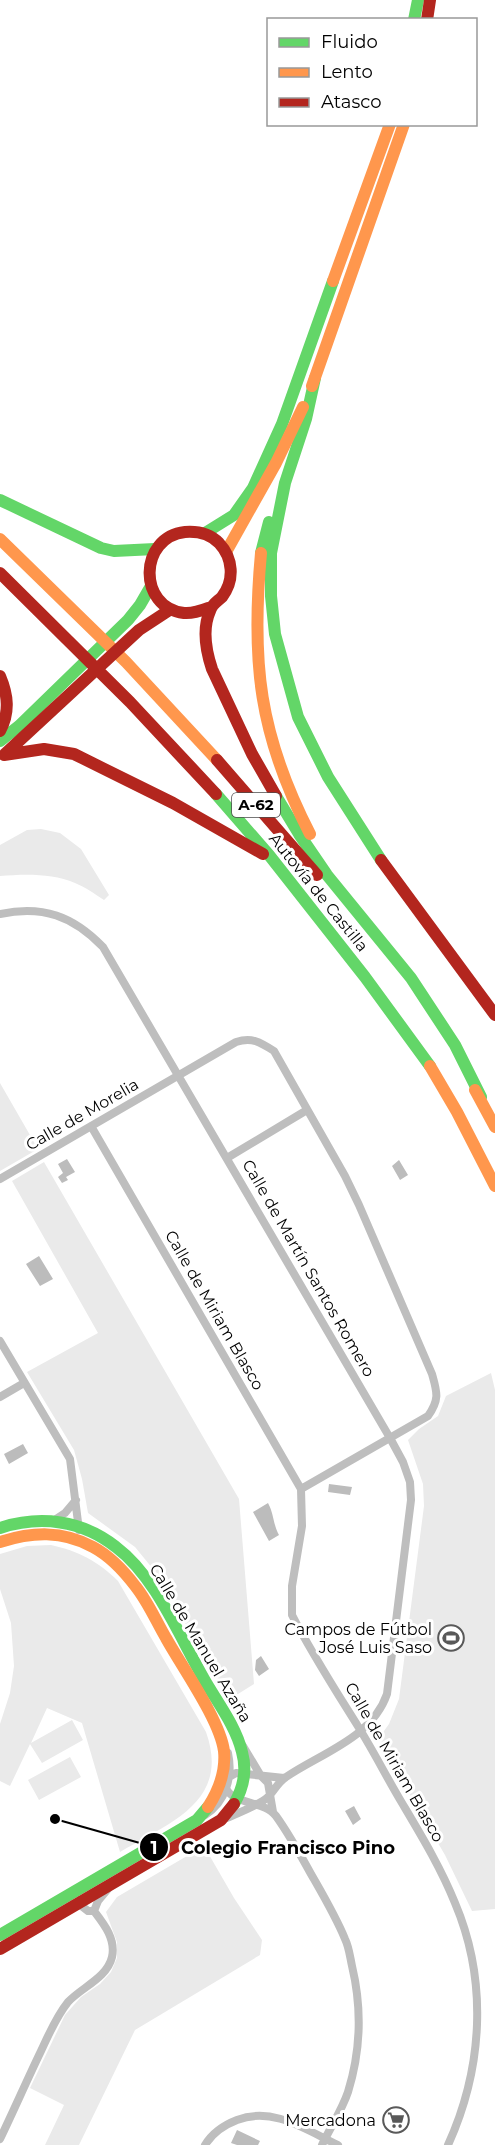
<svg xmlns="http://www.w3.org/2000/svg" width="495" height="2145" font-family="Montserrat,sans-serif">
<rect width="100%" height="100%" fill="#fff"/>
<path fill="#eaeaea" d="M41,829L60,833L81,849L109,895L104,900C95,894 85,887 75,883C52,873 24,874 0,876V845L27,830Z
M0,1083L38,1149L0,1171Z
M44,1162L239,1499L254,1684L230,1699L153,1569L135,1547L88,1513L82,1479L74,1450L27,1372L98,1333L12,1181Z
M491,1373L495,1390V1909L472,1911L445,1855L382,1747L381,1735L389,1724L399,1699L424,1506L423,1484L408,1440L419,1429L438,1416L446,1396Z
M51,1545C78,1551 98,1561 118,1581L206,1732C231,1802 169,1823 120,1852L82,1723L47,1708L31,1743L72,1720L83,1740L42,1763L30,1744L10,1786L0,1781V1724L10,1693L14,1666L11,1623L0,1589V1554L27,1546Z
M70,1757L81,1777L39,1800L28,1780Z
M204,1846L234,1898L262,1940L260,1955L135,2030L79,2145H45L64,2105L30,2088L65,2015L81,1997L100,1984L111,1972L117,1958V1942L106,1912L117,1897Z"/>
<path fill="#bcbcbc" d="M67,1159L75,1172L66,1177L68,1180L62,1183L58,1177L63,1173L58,1164Z
M399,1160L408,1175L400,1180L392,1166Z
M39,1256L53,1279L40,1286L26,1264Z
M23,1444L28,1453L9,1464L4,1454Z
M329,1484L352,1487L350,1495L328,1492Z
M268,1503C274,1514 273,1524 279,1535L269,1541L253,1512Z
M261,1656L269,1669L259,1676L255,1670L256,1660Z
M354,1806L361,1819L353,1825L345,1811Z
M237,2130L260,2141L258,2145H237L231,2143Z"/>
<g fill="none" stroke-linecap="round" stroke-linejoin="round">
<path stroke="#bebebe" stroke-width="8" d="M0,914C43,905 73,916 103,947L390,1438L403,1462L410,1482L411,1500L387,1694C372,1738 321,1753 286,1777C278,1782 274,1791 268,1797C258,1806 239,1812 227,1818
M91,1126L301,1489L302,1526L292,1586V1615C312,1654 336,1691 359,1728C374,1752 387,1778 402,1803C421,1835 441,1868 455,1903C488,1981 483,2068 448,2145
M227,1158L307,1110
M0,1179L236,1042C252,1037 260,1042 274,1051L345,1176L359,1205L432,1374C437,1392 440,1399 428,1416L301,1489
M0,1341L70,1459L79,1530
M0,1397L24,1383
M53,1521L65,1513L76,1500
M243,1746L261,1776L268,1783L273,1812
M229,1777L236,1773L284,1778
M226,1788C233,1805 264,1800 276,1816C289,1834 300,1854 311,1874C323,1895 336,1917 345,1939C349,1947 350,1957 352,1966C362,2008 361,2050 348,2092C342,2110 330,2128 322,2145
M205,1815C226,1802 233,1776 228,1753
M94,1911L98,1901L108,1889
M0,2139C14,2110 27,2080 41,2051C49,2034 56,2017 68,2002C82,1987 107,1978 112,1957C116,1939 104,1924 94,1911H88L79,1904L80,1900
M205,2145C213,2132 224,2125 237,2120C273,2106 306,2130 338,2145"/>
<path stroke="#63d668" stroke-width="12" d="M414,20L418,0
M315,378L306,419L285,483L271,553V596L275,634L298,717L328,777L381,860
M0,500L101,548L114,551L155,549
M205,533L234,515L253,488L282,424L333,281
M261,553L269,522
M0,741L19,726L128,620L140,605L151,586
M216,794L269,855L365,977L430,1066
M276,796L299,834L327,875L411,978L455,1045L481,1097
M0,1528C40,1515 82,1520 116,1547C156,1577 179,1636 204,1679C217,1702 236,1726 242,1752C247,1770 244,1787 234,1804
M0,1935L197,1820L208,1807"/>
<path stroke="#ff974d" stroke-width="12" d="M333,281L390,124
M312,386L404,124
M0,539L126,662L217,760
M226,552L276,463L303,407
M261,553C251,662 259,735 310,834
M430,1066L457,1112L495,1186
M475,1090L495,1127
M0,1542C32,1532 62,1530 93,1547C110,1556 124,1571 136,1587C148,1602 156,1621 166,1638C182,1667 220,1720 224,1751C226,1771 219,1790 208,1807"/>
<path stroke="#b3261e" stroke-width="12" d="M427,20L430,0
M0,573L130,702L216,794
M211,607C203,610 194,614 184,613C137,607 139,537 185,532C198,531 210,534 219,543C233,558 235,580 222,597C217,602 212,604 210,611C202,629 206,651 212,669L252,754L276,796
M0,676C8,695 10,712 0,731
M5,754L139,630L171,609
M4,755L44,749L74,754L173,803L263,854
M217,760L317,875
M381,860L495,1015
M0,1949L221,1820L234,1804"/>
</g>
<defs>
<g id="stadium-ring" transform="scale(1.35)"><circle r="9.5" fill="#fff" stroke="#595959" stroke-width="1.5"/><path d="M0-5a6.5 5 0 1 0 0 10a6.5 5 0 1 0 0-10ZM-3.5-1.8h7v3.6h-7Z" fill="#595959"/></g>
<g id="supermarket-ring" transform="scale(1.35)"><circle r="9.5" fill="#fff" stroke="#595959" stroke-width="1.5"/><path d="M-6-5.5h2.5l.6 2H6L4.5 2H-2.5L-4.4-4H-6ZM-1.5 3.2a1.3 1.3 0 1 0 .1 0ZM3 3.2a1.3 1.3 0 1 0 .1 0Z" fill="#595959"/></g>
</defs>
<g fill-rule="evenodd">
<use href="#stadium-ring" x="451" y="1638"/>
<use href="#supermarket-ring" x="396" y="2120"/>
</g>
<g text-anchor="middle" stroke-width="6" stroke-linejoin="round" paint-order="stroke">
<rect fill="#fff" stroke="#4c4c4c" stroke-width="1.5" x="232" y="793" width="48" height="24" rx="4.5"/>
<g font-size="15" font-weight="bold" fill="#000">
<text x="256" y="810">A-62</text>
</g>
<g font-size="16" fill="#000" stroke="#fff">
<text transform="translate(319 892) rotate(51)" y="6">Autovía de Castilla</text>
<text transform="translate(82 1114) rotate(-30)" y="6">Calle de Morelia</text>
<text transform="translate(309 1268) rotate(60)" y="6">Calle de Martín Santos Romero</text>
<text transform="translate(215 1310) rotate(60)" y="6">Calle de Miriam Blasco</text>
<text transform="translate(201 1643) rotate(59)" y="6">Calle de Manuel Azaña</text>
<text transform="translate(395 1762) rotate(60)" y="6">Calle de Miriam Blasco</text>
</g>
<g font-size="16" fill="#000" stroke="#fff" text-anchor="end">
<text x="432" y="1635">Campos de Fútbol<tspan x="432" dy="18">José Luis Saso</tspan></text>
<text x="376" y="2126">Mercadona</text>
</g>
</g>
<path fill="none" stroke="#000" stroke-width="2" d="M55 1819L154 1847"/>
<g fill="#000" stroke="#fff" stroke-width="2">
<circle cx="55" cy="1819" r="6"/>
<circle cx="154" cy="1847" r="15"/>
</g>
<g font-size="18" text-anchor="middle" font-weight="bold" fill="#fff">
<text x="154" y="1854">1</text>
</g>
<g font-size="18" text-anchor="middle" font-weight="bold" fill="#000" stroke="#fff" stroke-width="6" stroke-linejoin="round" paint-order="stroke">
<text x="288" y="1854">Colegio Francisco Pino</text>
</g>
<rect x="267" y="18" width="210" height="108" fill="#ffffff" stroke="#999999" stroke-width="1.5"/>
<rect x="279" y="38" width="30" height="9" fill="#63d668" stroke="#999999" stroke-width="1.5"/>
<text x="321" y="48" font-size="18" fill="#000000">Fluido</text>
<rect x="279" y="68" width="30" height="9" fill="#ff974d" stroke="#999999" stroke-width="1.5"/>
<text x="321" y="78" font-size="18" fill="#000000">Lento</text>
<rect x="279" y="98" width="30" height="9" fill="#b3261e" stroke="#999999" stroke-width="1.5"/>
<text x="321" y="108" font-size="18" fill="#000000">Atasco</text>
</svg>
